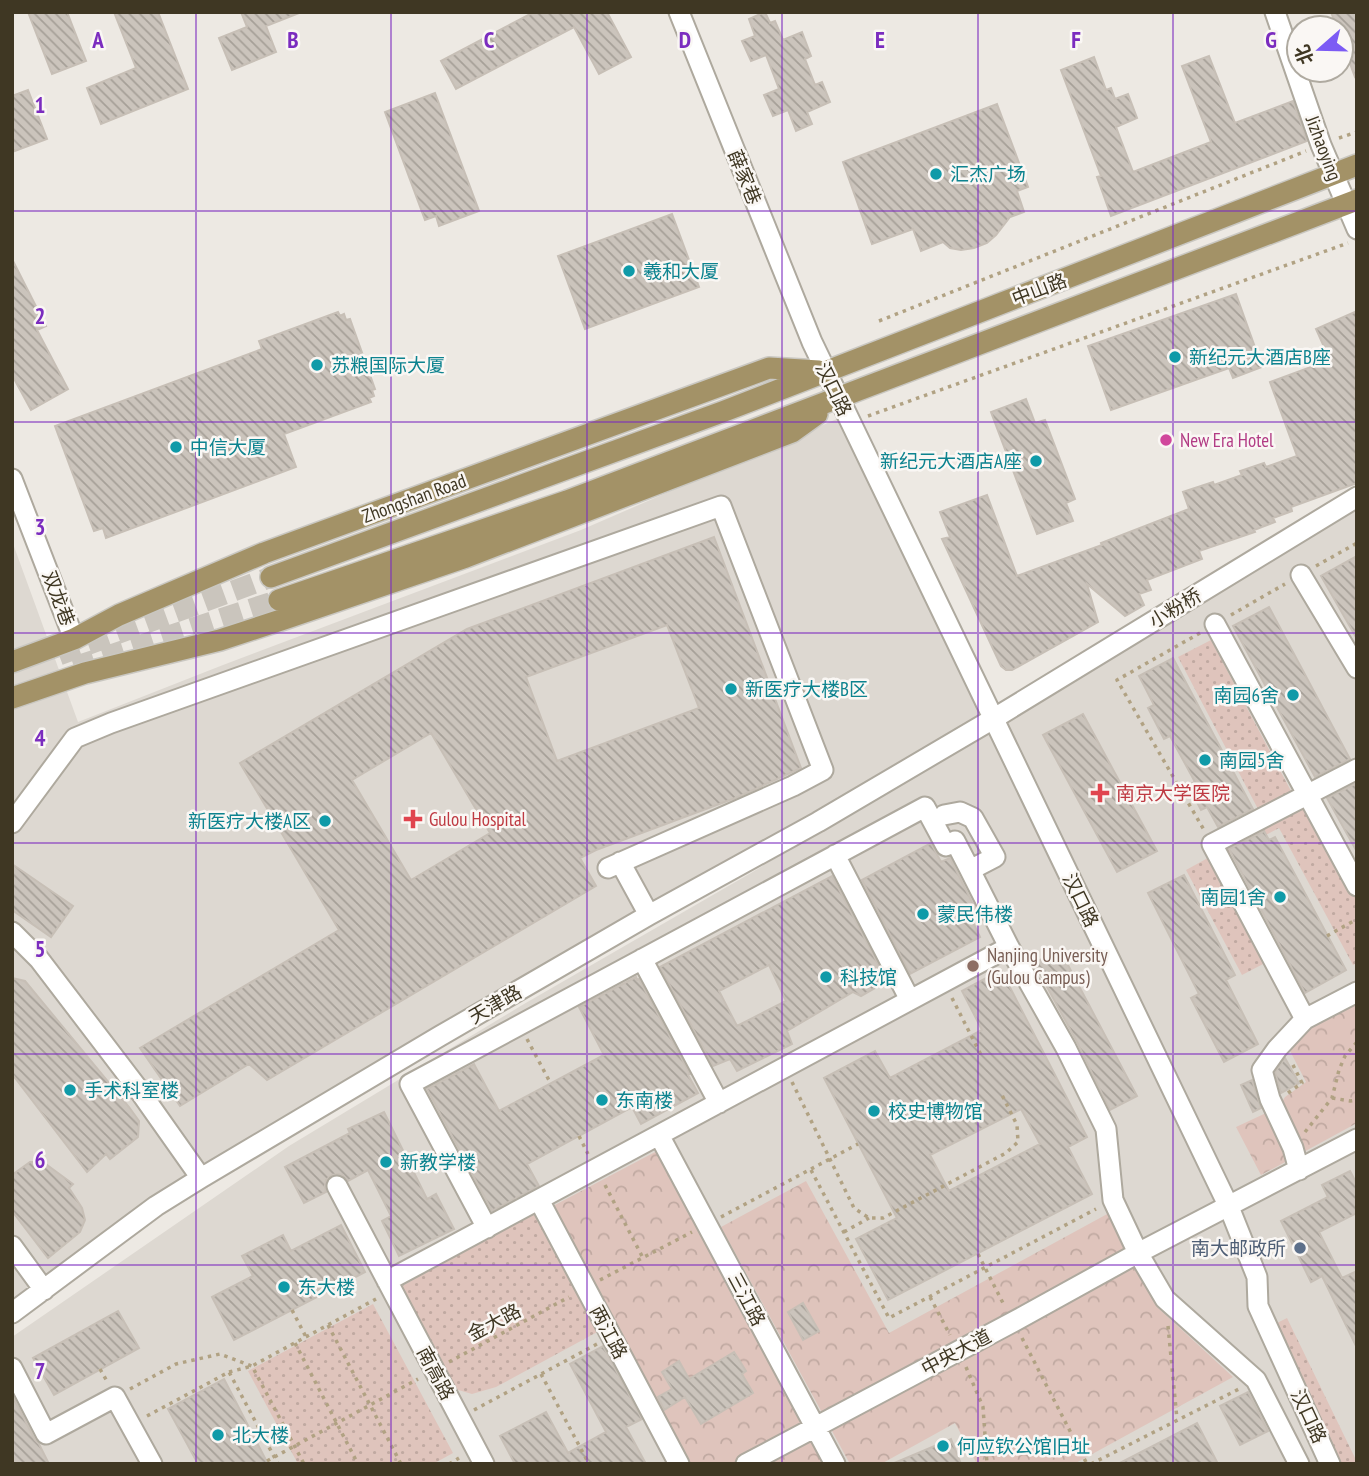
<svg xmlns="http://www.w3.org/2000/svg" width="1369" height="1476" font-family="'PT Sans Narrow','Noto Sans SC',sans-serif">
<defs>
<pattern id="green-dots" width="8" height="8" patternUnits="userSpaceOnUse" patternTransform="scale(1.75)"><rect width="8" height="8" fill="#dfc4bc"/><path d="M2 2h.1M6 6h.1" fill="none" stroke="#c0a9a1" stroke-width="1.8" stroke-linecap="round"/></pattern>
<pattern id="forest-crowns" width="20" height="18" patternUnits="userSpaceOnUse" patternTransform="scale(1.75)"><rect width="20" height="18" fill="#dfc4bc"/><path d="M2 6a3 3 0 1 1 6 0M12 15a3 3 0 1 1 6 0" fill="none" stroke="#c0a9a1"/></pattern>
<pattern id="building-back-hatch" width="6" height="6" patternUnits="userSpaceOnUse" patternTransform="scale(1.75)"><rect width="6" height="6" fill="#cbc4bc"/><path d="M-1 5l2 2M0 0l6 6M5-1l2 2" fill="none" stroke="#a6a098"/></pattern>
</defs>
<rect width="100%" height="100%" fill="#ede9e3"/>
<path fill="#ddd8d1" d="M839,418L987,718L201,1178L12,1313V541L78,722L223,665L581,530Z
M1357,506V1464H12V1337L289,1146L524,1004L751,873L1062,682Z"/>
<path fill="url(#green-dots)" d="M1211,640L1291,791L1258,809L1178,657Z
M1307,802L1357,897V963L1353,965L1279,828L1214,862L1267,962L1242,975L1186,870L1290,813Z
M536,1210L601,1330L496,1387L472,1394L455,1389L397,1289Z
M373,1304L453,1453L433,1464H298L248,1371Z
M1287,1318L1357,1462V1464H1342L1275,1324Z"/>
<path fill="url(#forest-crowns)" d="M1357,995V1123L1261,1175L1236,1127L1279,1107L1285,1097L1306,1082L1288,1047L1307,1021Z
M657,1151L825,1464H688L553,1206Z
M806,1181L889,1333L1109,1213L1157,1307L1233,1377L1074,1464H977L955,1423L881,1464H850L721,1227Z"/>
<path fill="url(#building-back-hatch)" stroke="#c7bfb6" stroke-width="2" fill-rule="evenodd" d="M28,12H67L86,61L52,74Z
M114,12H158L188,89L101,124L87,88L136,68Z
M241,12L299,13L266,26L276,52L232,70L219,38L247,27Z
M534,12H607L631,57L599,74L574,27L456,89L441,61Z
M765,12L770,23L775,21L783,40L802,32L811,56L805,59L815,85L822,82L830,102L807,112L812,124L796,131L788,110L773,116L764,95L779,89L766,55L751,61L742,41L755,36L749,19Z
M1331,12H1357V76L1355,77L1341,39V28H1337Z
M1209,56L1235,123L1293,101L1307,141L1111,216L1097,177L1101,176L1061,70L1094,57L1106,90L1111,88L1115,99L1128,94L1137,118L1116,127L1133,172L1211,142L1182,66Z
M28,90L47,139L12,152V96Z
M435,93L479,211L439,226L436,216L425,220L385,112Z
M997,104L1028,187L1017,191L1024,212L1010,217L996,235L987,243L974,248L961,250L950,248L943,242L921,251L913,229L872,244L843,162Z
M672,214L699,287L585,329L558,256Z
M12,259L46,326L37,330L68,389L31,410L12,375Z
M1236,294L1262,367L1233,378L1229,368L1111,410L1088,346Z
M1357,311V483L1291,507L1292,511L1273,518L1275,522L1254,530L1255,532L1199,551L1202,559L1147,580L1151,590L1139,594L1144,605L1125,616L1087,584L1098,622L1012,670H1006L1001,666L942,539L950,537L940,512L987,495L1017,576L1102,545L1101,543L1189,509L1183,492L1213,482L1214,485L1242,475L1240,471L1264,463L1266,467L1297,456L1270,382L1330,360L1316,329Z
M338,312L340,316L344,314L346,320L350,319L375,389L372,390L374,396L369,398L371,402L284,434L296,467L106,538L103,528L94,531L55,426L262,349L259,341Z
M1026,399L1035,423L1045,420L1075,499L1066,503L1073,521L1037,534L991,412Z
M714,537L801,768L738,797L596,850L580,858L596,886L267,1080L249,1064L180,1106L140,1048L339,930L240,763L467,629ZM667,625L699,708L557,761L526,677ZM431,733L490,833L411,880L352,780Z
M1357,556V639L1321,576Z
M1269,607L1350,759L1315,777L1233,626Z
M1173,658L1253,809L1218,827L1207,807L1201,810L1188,785L1195,782L1170,736L1164,739L1148,708L1154,705L1139,676Z
M1083,714L1157,851L1117,872L1043,735Z
M1357,783V852L1327,798Z
M1264,831L1269,840L1275,837L1346,970L1305,993L1229,849Z
M931,843L941,862L950,858L978,914L971,918L980,937L910,974L862,880Z
M12,864L73,906L51,937L12,910Z
M1184,875L1235,975L1226,980L1258,1044L1224,1062L1191,998L1199,994L1148,893Z
M832,876L887,981L861,996L853,992L787,1031L792,1044L737,1071L730,1059L713,1066L660,967ZM769,965L786,1001L737,1026L719,991Z
M1060,950L1137,1096L1110,1110L1077,1042L1034,963Z
M1001,970L1087,1137L1068,1147L1092,1194L888,1300L856,1239L897,1218L824,1078L875,1051L890,1078L982,1030L962,991ZM1021,1109L1040,1144L949,1191L930,1155Z
M636,977L637,980L639,979L690,1074L688,1075L698,1093L641,1124L632,1107L527,1164L539,1186L492,1211L427,1089L474,1064L499,1111L604,1055L579,1007Z
M12,978L25,981L129,1107L139,1121L138,1137L110,1159L106,1154L87,1172L12,1074Z
M1285,1058L1299,1083L1281,1093L1275,1072Z
M1252,1080L1261,1108L1253,1112L1241,1085Z
M384,1112L427,1199L436,1194L454,1229L399,1256L382,1221L391,1216L368,1170L348,1181L343,1175L338,1174L332,1175L326,1180L325,1186L326,1192L304,1203L285,1167L350,1133L348,1129Z
M30,1162H43L73,1184L69,1188L82,1208L85,1220L80,1232L48,1258L12,1211V1175Z
M1350,1171L1357,1184V1213L1319,1232L1342,1278L1357,1271V1348L1322,1276L1311,1282L1281,1221L1328,1197L1322,1185Z
M341,1225L365,1272L234,1340L212,1297L253,1276L242,1256L283,1235L291,1251Z
M803,1303L819,1331L803,1340L788,1312Z
M118,1311L139,1348L54,1395L33,1358Z
M603,1346L642,1419L626,1427L646,1464H515L500,1436L546,1412L568,1453L606,1432L570,1364Z
M734,1352L746,1371L742,1374L753,1393L701,1424L685,1397L664,1410L658,1397L672,1389L662,1372L679,1361L689,1379Z
M224,1379L268,1464H198L168,1409Z
M1248,1392L1268,1431L1240,1445L1220,1406Z
M12,1395L35,1440L39,1444L49,1464H12Z
M1197,1423L1218,1464H1118L1151,1447Z
M951,1439L961,1464H892Z"/>
<g fill="none" stroke-linecap="round" stroke-linejoin="round">
<path stroke="#cac5bd" stroke-width="21" stroke-dasharray="21 10" stroke-linecap="butt" d="M59,655L271,577
M74,667L279,600"/>
<g stroke="#aea99e" stroke-width="23">
<path id="minor" d="M679,12L812,342L1229,1207L1257,1277L1258,1306L1330,1464
M1275,12L1321,145L1357,229
M12,479L74,639
M1301,575L1357,668
M1215,624L1357,886
M944,815L960,812L973,818L995,857L970,870L1009,947L1066,1048L1106,1129L1113,1200L1138,1253L1165,1299L1256,1380L1299,1464
M12,823L75,738L111,723L721,506L823,770L793,786L608,868
M835,855L910,1000
M620,862L649,915
M12,932L39,959L136,1086L201,1178
M642,959L719,1103
M1305,1019L1212,844L1357,769
M659,1135L835,1464
M1299,1170L1293,1148L1270,1099L1262,1070L1277,1049L1305,1019L1357,992
M337,1186L484,1464
M539,1200L679,1464
M487,1228L410,1084L925,807L946,846L955,841L970,870
M12,1246L44,1290
M387,1281L1009,947
M12,1313L156,1206L201,1178L440,1036L649,915L818,822L993,719L1357,497
M12,1368L46,1434L115,1397L152,1464
M746,1464L1013,1322L1138,1253L1357,1139"/>
</g>
<g stroke="#c9c7c1" stroke-width="24">
<path id="major" d="M271,577L722,412L1357,165
M279,600L567,501L1357,200
M12,662L74,639L119,615L264,553L769,368L819,371
M12,698L85,673L220,640L284,619L466,557L792,432L817,414"/>
</g>
<path stroke="#b1a283" stroke-width="3.5" stroke-dasharray="3.5 5" stroke-linecap="butt" d="M1339,138L1357,132
M879,321L1306,151
M868,416L1348,243
M1316,566L1357,543
M1231,615L1285,584
M1200,633L1117,680L1204,830
M1327,936L1357,919
M952,998L981,1055
M527,1039L551,1084
M792,1082L854,1208L869,1218H883L1006,1153L1018,1142L1017,1125L1002,1095
M1288,1093L1302,1083L1291,1061
M1332,1098L1350,1101L1357,1100
M1305,1132L1332,1098L1339,1070L1345,1056L1357,1042
M579,1136L588,1154
M811,1170L889,1318L1096,1209
M605,1185L643,1258
M721,1217L858,1144
M844,1232L869,1218
M978,1254L1005,1307
M600,1280L692,1232
M930,1297L950,1335
M292,1310L306,1337
M328,1325L401,1464
M1168,1326L1177,1419
M1022,1338L1087,1464
M295,1343L358,1464
M449,1362L569,1297
M966,1367L983,1407L987,1464
M100,1369L108,1383
M229,1372L252,1366L376,1299
M541,1374L589,1464
M130,1389L176,1364L220,1354L252,1366L304,1464
M474,1410L597,1344
M147,1416L229,1372L278,1464
M267,1461L418,1379
M449,1464L459,1458
M1091,1464L1239,1389"/>
<use href="#minor" stroke="#fff" stroke-width="19"/>
<use href="#major" stroke="#a39267" stroke-width="21"/>
</g>
<path fill="none" stroke="#7b2cbf" stroke-width="2" stroke-opacity="0.55" d="M196,12V1464M391,12V1464M587,12V1464M782,12V1464M978,12V1464M1173,12V1464M12,211H1357M12,422H1357M12,633H1357M12,843H1357M12,1054H1357M12,1265H1357"/>
<g fill="#0f9aa8" stroke="#faf7f4" stroke-width="2.5">
<circle cx="936" cy="174" r="7"/>
<circle cx="629" cy="271" r="7"/>
<circle cx="1175" cy="357" r="7"/>
<circle cx="317" cy="365" r="7"/>
<circle cx="176" cy="447" r="7"/>
<circle cx="1036" cy="461" r="7"/>
<circle cx="731" cy="689" r="7"/>
<circle cx="1293" cy="695" r="7"/>
<circle cx="1205" cy="760" r="7"/>
<circle cx="325" cy="821" r="7"/>
<circle cx="1280" cy="897" r="7"/>
<circle cx="923" cy="914" r="7"/>
<circle cx="826" cy="977" r="7"/>
<circle cx="70" cy="1090" r="7"/>
<circle cx="602" cy="1100" r="7"/>
<circle cx="874" cy="1111" r="7"/>
<circle cx="386" cy="1162" r="7"/>
<circle cx="284" cy="1287" r="7"/>
<circle cx="218" cy="1435" r="7"/>
<circle cx="943" cy="1446" r="7"/>
</g>
<circle fill="#d1479c" stroke="#faf7f4" stroke-width="2.5" cx="1166" cy="440" r="7"/>
<g fill="#e0444e" stroke="#faf7f4" stroke-width="2.5">
<path d="M1096.5 782.5h7v7h7v7h-7v7h-7v-7h-7v-7h7z"/>
<path d="M409.5 808.5h7v7h7v7h-7v7h-7v-7h-7v-7h7z"/>
</g>
<circle fill="#8d6e63" stroke="#faf7f4" stroke-width="2.5" cx="973" cy="966" r="7"/>
<circle fill="#5c6f8a" stroke="#faf7f4" stroke-width="2.5" cx="1300" cy="1248" r="7"/>
<g text-anchor="middle" stroke-width="5" stroke-linejoin="round" paint-order="stroke">
<g font-size="19" fill="#3f3723" stroke="#faf7f4">
<text transform="translate(1324 148) rotate(69)" y="7">Jizhaoying</text>
<text transform="translate(745 177) rotate(68)" y="7">薛家巷</text>
<text transform="translate(1039 289) rotate(-21)" y="7">中山路</text>
<text transform="translate(834 389) rotate(64)" y="7">汉口路</text>
<text transform="translate(414 498) rotate(-20)" y="7">Zhongshan Road</text>
<text transform="translate(59 598) rotate(69)" y="7">双龙巷</text>
<text transform="translate(1175 608) rotate(-31)" y="7">小粉桥</text>
<text transform="translate(1081 900) rotate(64)" y="7">汉口路</text>
<text transform="translate(495 1004) rotate(-30)" y="7">天津路</text>
<text transform="translate(747 1299) rotate(62)" y="7">三江路</text>
<text transform="translate(494 1322) rotate(-28)" y="7">金大路</text>
<text transform="translate(609 1332) rotate(62)" y="7">两江路</text>
<text transform="translate(956 1352) rotate(-28)" y="7">中央大道</text>
<text transform="translate(436 1373) rotate(62)" y="7">南高路</text>
<text transform="translate(1309 1416) rotate(65)" y="7">汉口路</text>
</g>
<g font-size="19" fill="#0d838f" stroke="#faf7f4" text-anchor="start">
<text x="950" y="181">汇杰广场</text>
<text x="643" y="278">羲和大厦</text>
<text x="1189" y="364">新纪元大酒店B座</text>
<text x="331" y="372">苏粮国际大厦</text>
<text x="190" y="454">中信大厦</text>
<text x="1022" y="468" text-anchor="end">新纪元大酒店A座</text>
<text x="745" y="696">新医疗大楼B区</text>
<text x="1279" y="702" text-anchor="end">南园6舍</text>
<text x="1219" y="767">南园5舍</text>
<text x="311" y="828" text-anchor="end">新医疗大楼A区</text>
<text x="1266" y="904" text-anchor="end">南园1舍</text>
<text x="937" y="921">蒙民伟楼</text>
<text x="840" y="984">科技馆</text>
<text x="84" y="1097">手术科室楼</text>
<text x="616" y="1107">东南楼</text>
<text x="888" y="1118">校史博物馆</text>
<text x="400" y="1169">新教学楼</text>
<text x="298" y="1294">东大楼</text>
<text x="232" y="1442">北大楼</text>
<text x="957" y="1453">何应钦公馆旧址</text>
</g>
<g font-size="19" fill="#b23c85" stroke="#faf7f4" text-anchor="start">
<text x="1180" y="447">New Era Hotel</text>
</g>
<g font-size="19" fill="#be3a42" stroke="#faf7f4" text-anchor="start">
<text x="1116" y="800">南京大学医院</text>
<text x="429" y="826">Gulou Hospital</text>
</g>
<g font-size="19" fill="#785e54" stroke="#faf7f4" text-anchor="start">
<text x="987" y="962">Nanjing University<tspan x="987" dy="22">(Gulou Campus)</tspan></text>
</g>
<g font-size="19" fill="#4e5e75" stroke="#faf7f4" text-anchor="end">
<text x="1286" y="1255">南大邮政所</text>
</g>
</g>
<g font-size="23" text-anchor="middle" font-weight="bold" fill="#7b2cbf" stroke="#faf7f4" stroke-width="5" stroke-linejoin="round" paint-order="stroke">
<text x="98" y="48">A</text>
<text x="293" y="48">B</text>
<text x="489" y="48">C</text>
<text x="685" y="48">D</text>
<text x="880" y="48">E</text>
<text x="1076" y="48">F</text>
<text x="1271" y="48">G</text>
<text x="40" y="113">1</text>
<text x="40" y="324">2</text>
<text x="40" y="535">3</text>
<text x="40" y="746">4</text>
<text x="40" y="957">5</text>
<text x="40" y="1168">6</text>
<text x="40" y="1379">7</text>
</g>
<rect width="1369" height="1476" fill="none" stroke="#3f3723" stroke-width="28"/>
<g transform="translate(1320 49) rotate(250)"><circle r="33" fill="#faf7f4" stroke="#afaaa0" stroke-width="2"/>
<path d="M0-5L12 26L0 18L-12 26Z" fill="#7c5bf4"/>
<text y="-10" font-size="19" font-weight="bold" text-anchor="middle" fill="#3f3723">北</text>
</g>
</svg>
